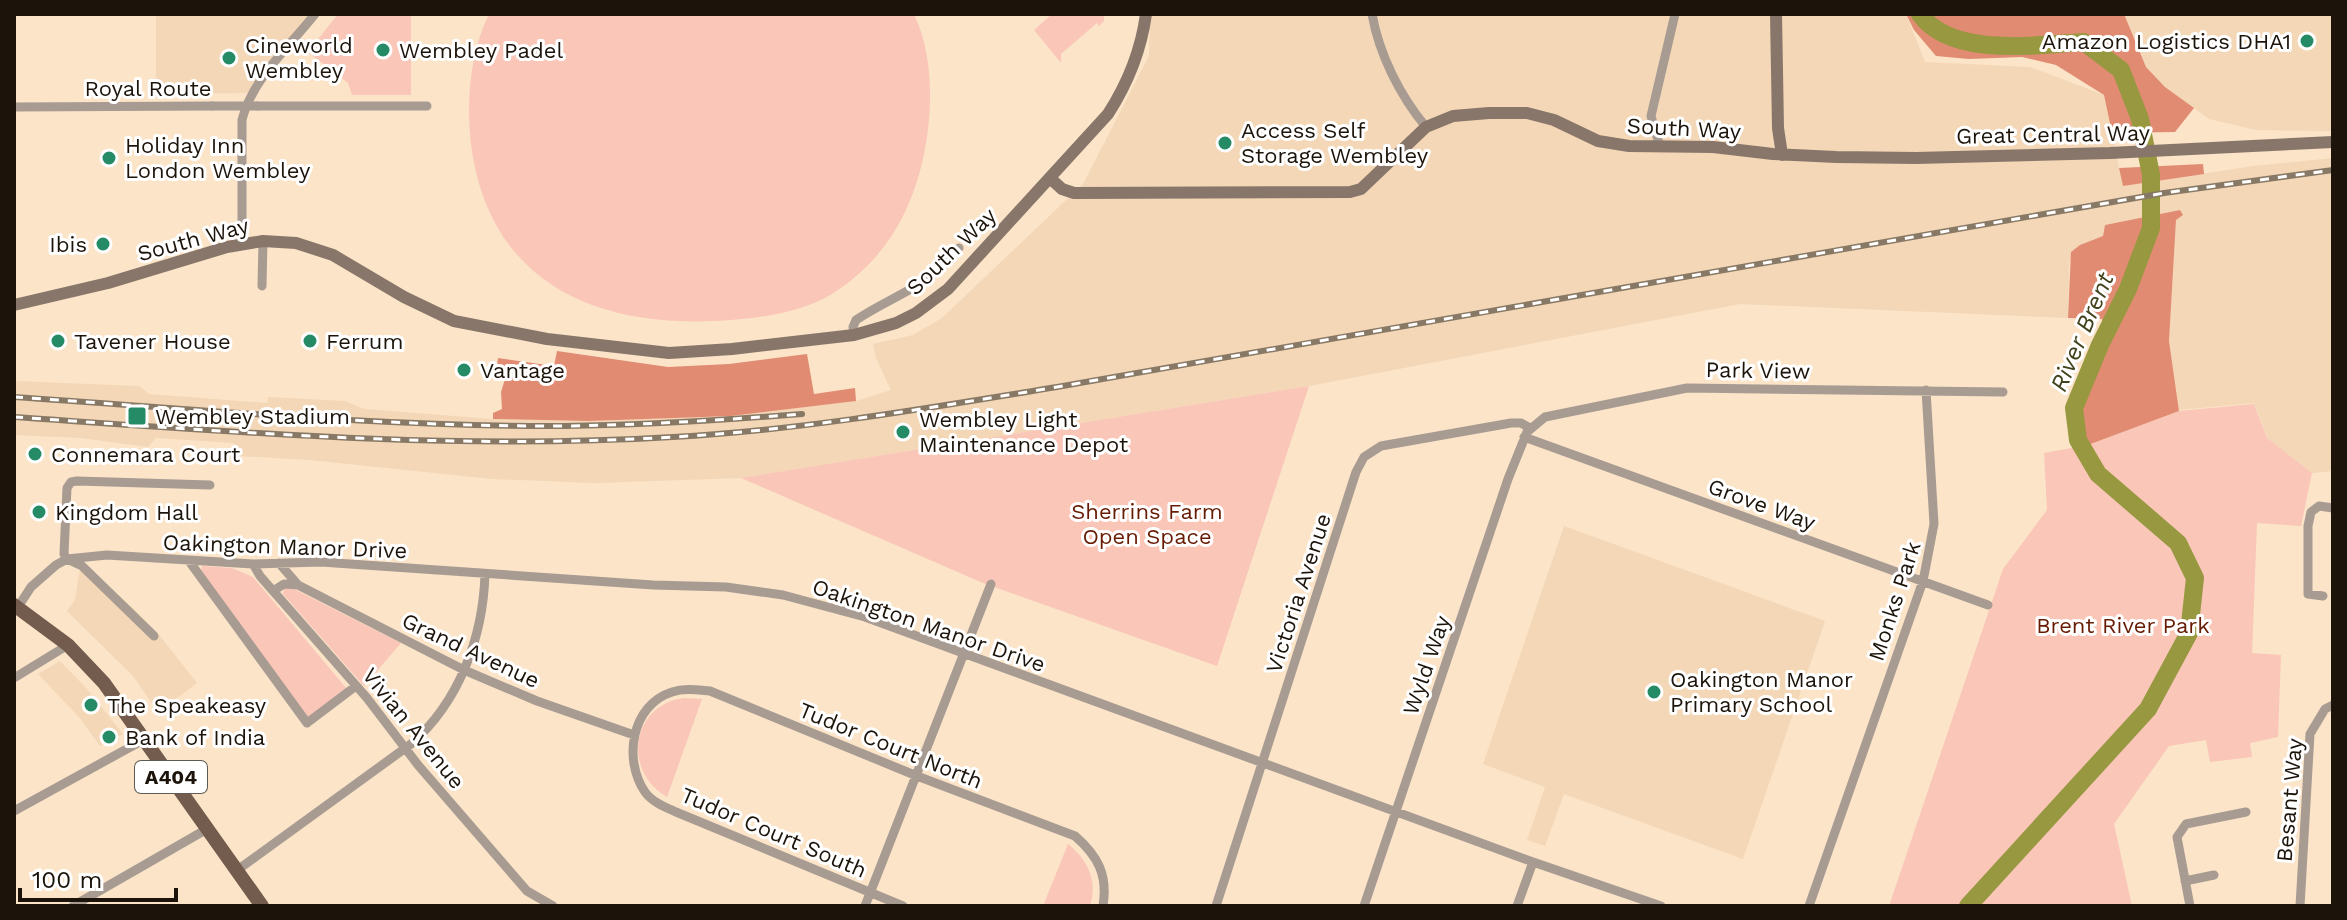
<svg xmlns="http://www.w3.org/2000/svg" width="2347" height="920" font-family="'Work Sans',sans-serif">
<rect width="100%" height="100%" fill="#fbe4c8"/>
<path fill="#f3d7b6" d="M156,14H316L254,93L156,94Z
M1150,14H1906L1925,62L2030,67L2104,95L2123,186L2253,166L2333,158V471L2312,473L2268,439L2254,403L2179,410L2169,341L2176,220L2180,210L2105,225L2103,236L2080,245L2069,263L2068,318L1740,304L1309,386L741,478L595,483L492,479L310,460L240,456L239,448L233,443L156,438L148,447L81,438L14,435V381L139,386L149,394L267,403L268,397L345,401L364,409L493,419L589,421L731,416L856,401L891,390L876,358L873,344L913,335L942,318L1083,184L1149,56Z
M2124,14H2333V131L2256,130L2209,119L2165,87L2146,67Z
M1564,526L1825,621L1743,859L1564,794L1545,846L1527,840L1545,787L1483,764Z
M85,566L133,608L160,636L197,683L158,712L133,676L67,611L75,600L80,569Z
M60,661L87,689L123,734L100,746L79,717L38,674Z"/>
<path fill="#fac6b8" d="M338,14H411V95H352L348,83L308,52Z
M489,14H914C935,58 933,117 922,163C909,218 881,263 832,294C799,314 754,319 716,321C590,327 488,279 471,144C466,101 470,53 489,14Z
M1052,14H1104V21L1099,26L1097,23L1061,54V63L1034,30Z
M1309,386L1217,666L983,583L741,478Z
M2254,404L2267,438L2312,473L2301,526L2257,523L2252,653L2281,655L2278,737L2250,743L2252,757L2210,762L2206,740L2169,746L2114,824L2132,906H1889L2003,569L2047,510L2044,453L2088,445L2179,411Z
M202,566L232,568L253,577L347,689L307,718L201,570Z
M290,587L401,643L364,686L283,594L284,588Z
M684,698L702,699L667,797C622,771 631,705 684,698Z
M1068,844C1088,860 1098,881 1090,906H1043Z"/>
<path fill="#e18b73" d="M1906,14H2124L2146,67L2165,87L2194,108L2175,132L2112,133L2104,95L2056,65L2022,57L1969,59L1936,56L1914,30Z
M2203,164L2204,174L2123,186L2119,168Z
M2180,210L2183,215L2176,220L2169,341L2179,411L2088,445L2079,406L2104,347L2102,319L2068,318L2071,252L2080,245L2103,236L2105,225Z
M557,351L668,367L729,364L807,354L814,394L855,388L856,401L731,416L589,421L493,419V413L502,409L501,392L506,376L497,367L498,358L554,366Z"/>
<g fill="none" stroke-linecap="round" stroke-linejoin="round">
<path stroke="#97983f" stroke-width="18" d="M1920,14C1951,58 2037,45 2084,42L2121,70L2140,119L2151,175V228L2128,289L2100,345L2074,408L2078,440L2098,474L2178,543L2195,578L2189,633L2148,709L1968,906"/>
<path stroke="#a89b92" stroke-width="9" d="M1372,14C1379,54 1400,96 1426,127
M257,106H427
M14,107L212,106
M1660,147L1651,116L1675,14
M242,236V120C252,79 290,46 315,14
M262,286L263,241
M854,335L853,327L856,320C892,296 932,285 959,248
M1524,437L1988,605
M189,561L307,723L356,686
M279,563L298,585L464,670L537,701L634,735
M253,564L260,576L367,698L418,765L527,891L553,906
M273,591L284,584L298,585
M2323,596L2308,594V526L2311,512L2319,506L2333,508
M18,607L31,587L56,565L67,559L107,555L253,564L321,562L653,585L726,587L783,595L865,617L1533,862L1661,906
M154,636L82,566L67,559L64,554L67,488L71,482L77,481L210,485
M14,678L68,645
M14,811L145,739
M236,871L411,744C459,702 483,638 485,574
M2185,881L2214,875
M73,906L207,829
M865,906L991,584
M903,906L676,812C665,807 652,802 645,792C623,760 631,705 672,692C685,688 697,690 710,691L917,776L1075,836C1098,856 1108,875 1103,906
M1216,906L1356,472L1364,457L1381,446L1511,423H1521L1530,428
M1364,906L1508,479L1527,432L1545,417L1687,388L2003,392
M1517,906L1533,862
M1809,906L1923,581L1934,524L1926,390
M2190,906L2177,837L2186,824L2246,812
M2300,906L2310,734L2325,709L2333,705"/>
<path stroke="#89766a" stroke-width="12" d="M1776,14L1778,128L1782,155
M1051,179L1062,189L1074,193L1350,192L1361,189L1426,127L1453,116L1489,113H1527L1554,120L1598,141L1629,146L1713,147L1773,154L1836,157L1916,158L2110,153L2333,142
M14,305L108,283L227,247L263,241L296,243L333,255L404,297L454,321L547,339L669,353L732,349L854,335L896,323L916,313L948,289L1108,114C1128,83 1141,51 1146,14"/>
<path stroke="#735c4d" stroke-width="14" d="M14,605L68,645L104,683L262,906"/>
<g stroke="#887966" stroke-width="6">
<path id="rail" d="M14,397C197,409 381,427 565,426C644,425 723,420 802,414
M14,417C234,432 452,450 673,437C802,430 929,408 1057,387L2164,193L2333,170"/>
</g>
<use href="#rail" stroke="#fff" stroke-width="3" stroke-dasharray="9" stroke-linecap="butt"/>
<path stroke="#a89b92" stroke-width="9" d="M212,106H257"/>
</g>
<g fill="#258b67" stroke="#fff" stroke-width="3">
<circle cx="2307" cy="41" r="8"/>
<circle cx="383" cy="50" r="8"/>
<circle cx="229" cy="58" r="8"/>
<circle cx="1225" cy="143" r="8"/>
<circle cx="109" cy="158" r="8"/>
<circle cx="103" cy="244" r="8"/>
<circle cx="58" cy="341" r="8"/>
<circle cx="310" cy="341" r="8"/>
<circle cx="464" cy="370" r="8"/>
<rect x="127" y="406" width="20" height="20" rx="4"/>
<circle cx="903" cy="432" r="8"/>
<circle cx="35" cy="454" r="8"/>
<circle cx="39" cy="512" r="8"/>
<circle cx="1654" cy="692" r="8"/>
<circle cx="91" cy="705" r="8"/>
<circle cx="109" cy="737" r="8"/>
</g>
<g text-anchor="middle" stroke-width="6" stroke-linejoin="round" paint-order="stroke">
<rect fill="#fff" stroke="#605a54" stroke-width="2" x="135" y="761" width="72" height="32" rx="6"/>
<g font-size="20" font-weight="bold" fill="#1c140a">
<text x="171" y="784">A404</text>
</g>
<g font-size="22" fill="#1c140a" stroke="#fff" text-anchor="start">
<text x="2291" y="49" text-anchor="end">Amazon Logistics DHA1</text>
<text x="245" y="53">Cineworld<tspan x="245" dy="25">Wembley</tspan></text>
<text x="399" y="58">Wembley Padel</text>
<text x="1241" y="138">Access Self<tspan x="1241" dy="25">Storage Wembley</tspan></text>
<text x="125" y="153">Holiday Inn<tspan x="125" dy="25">London Wembley</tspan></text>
<text x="87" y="252" text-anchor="end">Ibis</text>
<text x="74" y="349">Tavener House</text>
<text x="326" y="349">Ferrum</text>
<text x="480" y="378">Vantage</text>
<text x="155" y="424">Wembley Stadium</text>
<text x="919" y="427">Wembley Light<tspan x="919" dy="25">Maintenance Depot</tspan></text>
<text x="51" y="462">Connemara Court</text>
<text x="55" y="520">Kingdom Hall</text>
<text x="1670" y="687">Oakington Manor<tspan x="1670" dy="25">Primary School</tspan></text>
<text x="107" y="713">The Speakeasy</text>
<text x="125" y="745">Bank of India</text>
</g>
<g font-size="22" fill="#1c140a" stroke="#fff">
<text x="148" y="96">Royal Route</text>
<text transform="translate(1684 128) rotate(3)" y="8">South Way</text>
<text transform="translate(2053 134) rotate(-1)" y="8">Great Central Way</text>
<text transform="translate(193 239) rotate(-15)" y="8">South Way</text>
<text transform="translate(951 251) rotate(-44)" y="8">South Way</text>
<text transform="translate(1758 370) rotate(1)" y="8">Park View</text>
<text transform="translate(1762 504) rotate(20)" y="8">Grove Way</text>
<text transform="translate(285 546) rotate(2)" y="8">Oakington Manor Drive</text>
<text transform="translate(1298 593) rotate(-72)" y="8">Victoria Avenue</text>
<text transform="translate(1894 601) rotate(-72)" y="8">Monks Park</text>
<text transform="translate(929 625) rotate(19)" y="8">Oakington Manor Drive</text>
<text transform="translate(471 650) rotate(25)" y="8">Grand Avenue</text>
<text transform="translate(1426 665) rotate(-71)" y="8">Wyld Way</text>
<text transform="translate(414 728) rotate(51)" y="8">Vivian Avenue</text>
<text transform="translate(891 745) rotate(22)" y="8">Tudor Court North</text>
<text transform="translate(2289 800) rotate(-85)" y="8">Besant Way</text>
<text transform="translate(774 832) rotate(23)" y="8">Tudor Court South</text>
</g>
<g font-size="22" fill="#671b03" stroke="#fff">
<text x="1147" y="519">Sherrins Farm<tspan x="1147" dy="25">Open Space</tspan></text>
<text x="2123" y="633">Brent River Park</text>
</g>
<g font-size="24" font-style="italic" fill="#42421c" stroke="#fff">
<text transform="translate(2082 332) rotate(-67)" y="8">River Brent</text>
</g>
</g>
<rect width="2347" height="920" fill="none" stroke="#1c140a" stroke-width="32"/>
<path d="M20 888v12h156v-12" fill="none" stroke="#1c140a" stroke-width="4"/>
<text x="32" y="888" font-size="24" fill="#1c140a" stroke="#ffffff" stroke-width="6" paint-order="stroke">100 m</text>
</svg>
